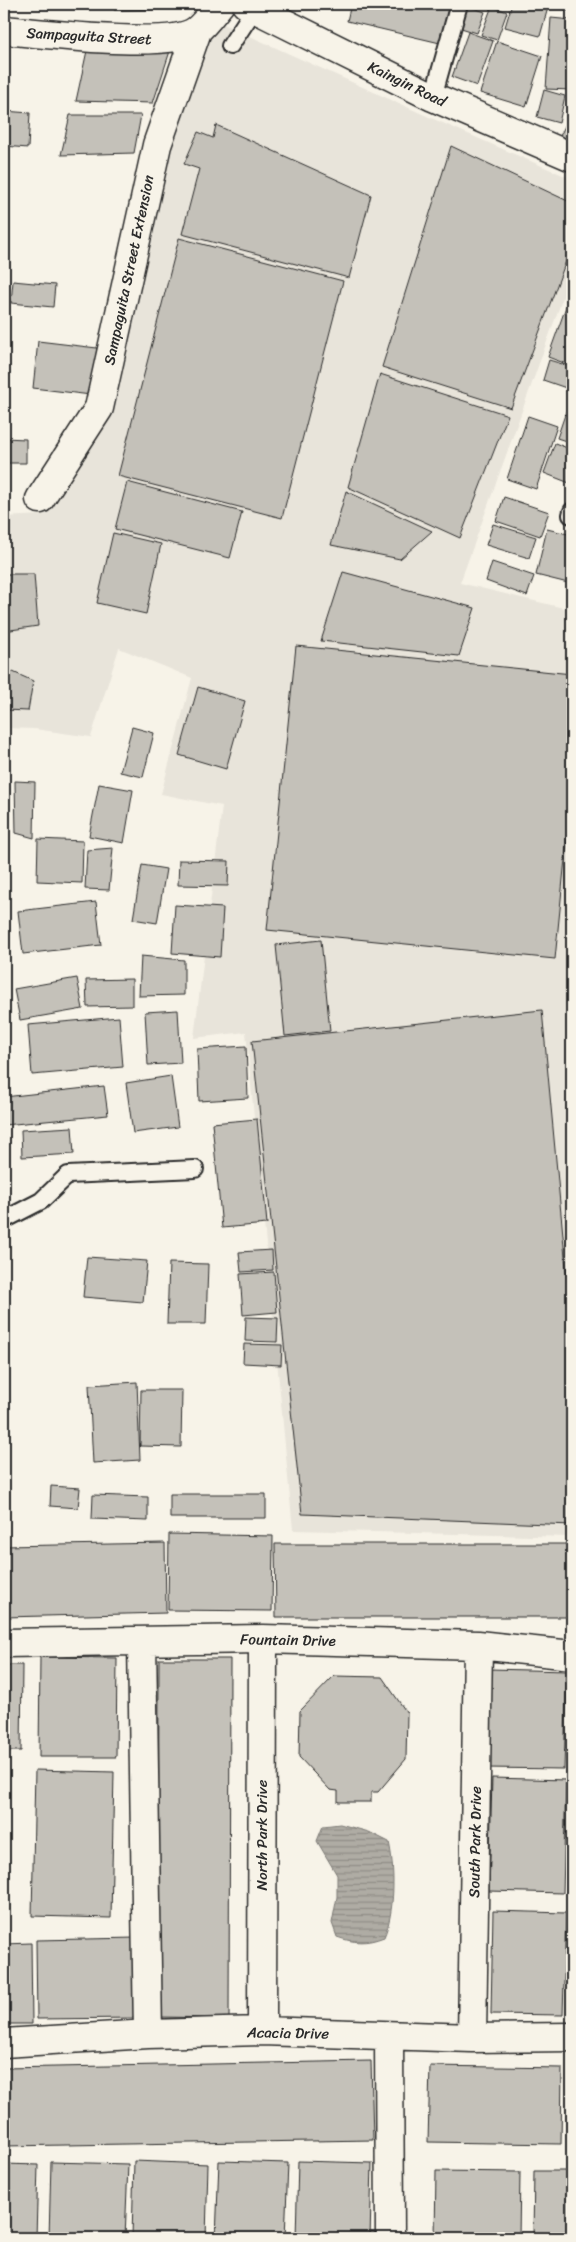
<svg xmlns="http://www.w3.org/2000/svg" width="576" height="2242" font-family="Sriracha,sans-serif">
<defs>
<pattern id="water-rules" width="6" height="5" patternUnits="userSpaceOnUse" patternTransform="scale(1.25)"><rect width="6" height="5" fill="#afaca4"/><path d="M0 2.5h6" fill="none" stroke="#8f8c86"/></pattern>
</defs>
<rect width="100%" height="100%" fill="#f7f3e8"/>
<filter id="ink" filterUnits="userSpaceOnUse"><feTurbulence type="fractalNoise" baseFrequency=".02" numOctaves="2"/><feDisplacementMap in="SourceGraphic" scale="10" xChannelSelector="R" yChannelSelector="G"/><feConvolveMatrix kernelMatrix="1 2 1 2 8 2 1 2 1" color-interpolation-filters="sRGB"/></filter>
<g filter="url(#ink)">
<path fill="#e8e4da" d="M210,18L429,117L572,179V272L460,583L572,610V1537L293,1530L246,1032L194,1038L222,806L161,794L192,678L119,648L91,737L35,729L4,728V517L42,515L106,422L163,158Z"/>
<path fill="url(#water-rules)" stroke="#7a7874" d="M340,1824L369,1832L389,1842C395,1869 395,1912 384,1937C366,1944 354,1943 337,1937L332,1923L337,1897V1875L317,1841L323,1826Z"/>
<path fill="#c4c1b9" stroke="#2b2b2b" d="M119,4H176L174,9L114,10Z
M351,4H449L440,43L347,21Z
M512,4H549L540,36L505,27Z
M565,4H572V11L565,10Z
M465,5L485,12L477,33L458,27Z
M492,6L507,12L497,40L481,35Z
M551,18L572,20V90L546,89Z
M468,32L493,41L477,86L452,77Z
M497,41L542,56L526,107L480,93Z
M172,45L153,103L76,101L88,46Z
M544,90L565,96L559,123L537,117Z
M4,111L30,113L28,148L4,146Z
M70,115H141L134,153L61,155Z
M568,120L572,122V147L558,140Z
M216,125L371,195L349,278L182,234L199,169L184,164L198,132L213,138Z
M451,146L572,203V245L511,408L382,367Z
M179,238L343,281L282,518L118,476Z
M13,281L55,285L53,307L11,303Z
M572,290V366L548,357Z
M38,341L97,348L91,395L33,388Z
M549,360L572,367V390L543,380Z
M380,374L508,415L460,538L348,487Z
M570,400L572,401V443L557,438Z
M528,416L557,426L536,489L507,479Z
M4,438L26,439V463H4Z
M555,443L572,450V484L544,473Z
M127,482L242,512L230,558L115,529Z
M346,491L432,531L400,559L331,545Z
M504,497L549,512L540,536L496,521Z
M493,524L536,537L529,558L486,545Z
M547,529L572,535V584L536,575Z
M113,533L161,544L146,614L97,603Z
M492,562L534,576L527,596L486,581Z
M343,572L475,608L459,656L321,641Z
M4,574H34L38,626L4,631Z
M296,646L572,674V789L555,959L267,930Z
M4,668L33,681L28,711L4,710Z
M198,687L245,701L226,769L179,755Z
M132,727L154,733L143,777L120,772Z
M15,781L35,782L34,838L16,833Z
M99,784L133,790L124,843L89,836Z
M38,839L83,841L82,883L37,881Z
M113,848L109,890L85,889L87,850Z
M179,860L229,861L228,886L178,885Z
M142,865L166,869L157,923L133,919Z
M96,902L101,945L23,954L18,911Z
M175,905L223,908L220,957L172,953Z
M321,940L330,1031L285,1036L276,945Z
M141,956L184,960V995L139,996Z
M77,978L83,1009L20,1020L14,989Z
M132,979V1006L87,1007L86,980Z
M178,1010L181,1063L148,1065L145,1012Z
M542,1010L572,1332V1525L302,1514L252,1041Z
M119,1017L123,1067L32,1075L28,1025Z
M246,1046L248,1098L199,1101L197,1049Z
M171,1076L178,1127L133,1133L126,1083Z
M104,1086L108,1115L4,1125V1097Z
M257,1119L267,1224L222,1228L212,1123Z
M72,1127L74,1154L22,1157L21,1130Z
M272,1250L273,1270L241,1272L239,1252Z
M87,1257L147,1261L143,1302L83,1297Z
M169,1263L208,1264L206,1324H167Z
M274,1272L277,1312L243,1315L240,1274Z
M246,1317L278,1318L277,1342L245,1341Z
M244,1344L282,1345L281,1365L243,1363Z
M137,1382L140,1460L93,1463L89,1385Z
M141,1390H182L181,1447L140,1446Z
M51,1486L80,1488L78,1508L50,1506Z
M170,1494H266V1518H170Z
M93,1495L148,1497V1521L92,1519Z
M169,1534L273,1536L272,1611L168,1610Z
M165,1543L166,1613L4,1617V1546Z
M275,1544H572V1617H276Z
M40,1657L117,1658L116,1757H39Z
M159,1659H230L229,2018L158,2017Z
M4,1665H22L21,1751H4Z
M489,1669L567,1671L564,1769L486,1768Z
M334,1676L382,1677L407,1713L406,1759L378,1792H371V1802H338V1791L330,1790L299,1757L300,1711Z
M35,1770L114,1772L111,1918L32,1916Z
M492,1778L566,1780L563,1893L489,1891Z
M493,1911L566,1913L563,2015L491,2014Z
M136,1938L137,2018L37,2019L36,1940Z
M31,1943L32,2024H4V1944Z
M371,2061L373,2140L4,2146V2068Z
M430,2066L562,2068L561,2144L428,2142Z
M134,2161L208,2164L206,2238L132,2237Z
M219,2161L288,2163L285,2238H216Z
M298,2161L372,2163L370,2238H296Z
M51,2162L128,2164L125,2238H49Z
M4,2164L38,2165L36,2238H4Z
M436,2171L520,2172L519,2238H435Z
M534,2171H572V2238H533Z"/>
<g fill="none" stroke-linecap="round" stroke-linejoin="round">
<g stroke="#2b2b2b" stroke-width="20">
<path id="service" d="M230,46L255,8
M433,97L459,4
M571,515L572,511
M4,1220L41,1201L68,1175L195,1169"/>
</g>
<g stroke="#2b2b2b" stroke-width="31">
<path id="minor" d="M4,30C40,33 172,50 197,30C206,23 213,12 220,4
M40,499L99,408L157,145L197,31
M142,1641L148,2034
M4,1643L263,1639L478,1645L572,1655
M262,2031L263,1639
M389,2036L390,2238
M472,2038L478,1645
M4,2043L148,2034L262,2031L472,2038L572,2037"/>
</g>
<g stroke="#2b2b2b" stroke-width="31">
<path id="tertiary" d="M246,4L433,97L572,157"/>
</g>
<use href="#service" stroke="#f7f3e8" stroke-width="16"/>
<use href="#minor" stroke="#f7f3e8" stroke-width="28"/>
<use href="#tertiary" stroke="#f7f3e8" stroke-width="28"/>
</g>
</g>
<g text-anchor="middle" stroke-width="4.5" stroke-linejoin="round" paint-order="stroke">
<g font-size="15" fill="#2b2b2b" stroke="#f7f3e8">
<text transform="translate(89 36) rotate(3)" y="5">Sampaguita Street</text>
<text transform="translate(407 84) rotate(26)" y="5">Kaingin Road</text>
<text transform="translate(129 270) rotate(-78)" y="5">Sampaguita Street Extension</text>
<text transform="translate(288 1640) rotate(1)" y="5">Fountain Drive</text>
<text transform="translate(262 1835) rotate(-90)" y="5">North Park Drive</text>
<text transform="translate(475 1842) rotate(-89)" y="5">South Park Drive</text>
<text transform="translate(288 2033) rotate(1)" y="5">Acacia Drive</text>
</g>
</g>
<rect width="576" height="2242" fill="none" stroke="#f7f3e8" stroke-width="20"/>
<rect x="10" y="10" width="556" height="2222" fill="none" stroke="#2b2b2b" stroke-width="2" filter="url(#ink)"/>
</svg>
